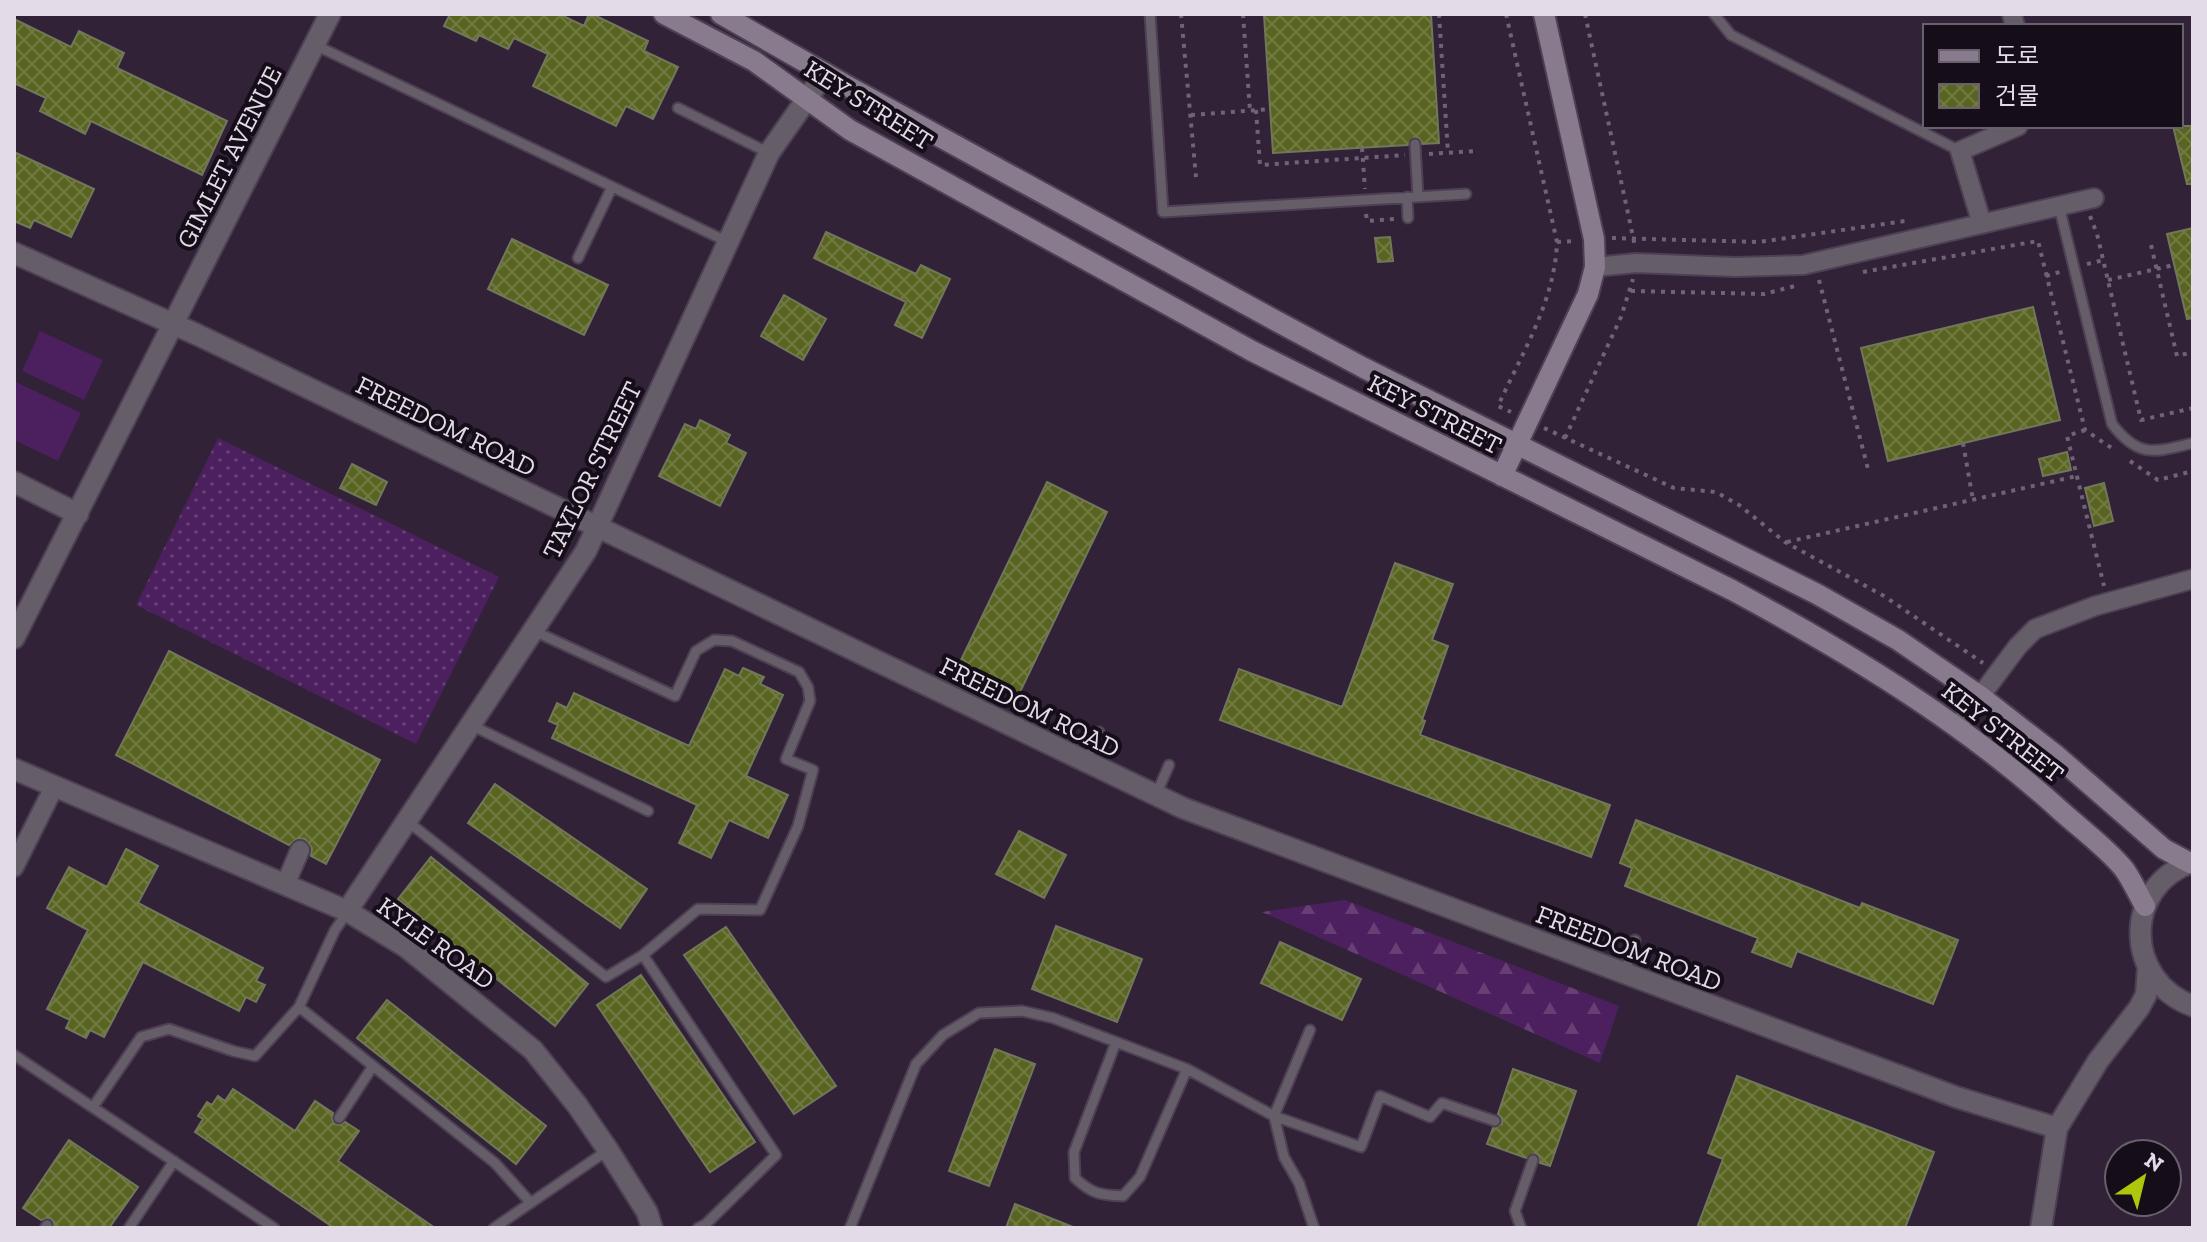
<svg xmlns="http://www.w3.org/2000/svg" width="2207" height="1242" font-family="'Zilla Slab','Noto Sans KR',serif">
<defs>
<pattern id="grass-dots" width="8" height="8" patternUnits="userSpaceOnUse" patternTransform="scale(2)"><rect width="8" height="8" fill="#4c1f5e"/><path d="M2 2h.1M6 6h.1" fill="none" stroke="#663f75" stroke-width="1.8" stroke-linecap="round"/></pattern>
<pattern id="forest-firs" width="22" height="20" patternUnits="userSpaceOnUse" patternTransform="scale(2)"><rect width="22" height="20" fill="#4c1f5e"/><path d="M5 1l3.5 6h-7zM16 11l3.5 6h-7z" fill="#663f75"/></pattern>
<pattern id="building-cross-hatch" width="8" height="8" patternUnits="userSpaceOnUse" patternTransform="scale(2)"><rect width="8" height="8" fill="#596421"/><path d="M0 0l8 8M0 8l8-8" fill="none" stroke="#717a41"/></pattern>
</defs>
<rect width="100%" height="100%" fill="#312238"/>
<path fill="url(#grass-dots)" d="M218,438L499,577L416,744L136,605Z"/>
<path fill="url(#forest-firs)" d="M1345,900L1619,1006L1600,1063L1262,912Z"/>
<path fill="#4c1f5e" d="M40,331L103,360L84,400L22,371Z
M14,381L81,413L58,461L14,440Z"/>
<path fill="url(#building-cross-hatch)" stroke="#71785a" stroke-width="2" d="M450,14H559L584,26L589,14H592L648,41L644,51L678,67L653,119L626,106L616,126L533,86L548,54L514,38L508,49L479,35L476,41L444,26Z
M1431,14L1439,143L1422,144L1419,138L1414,137L1408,145L1273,153L1264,15Z
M14,19L71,47L79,31L124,53L117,68L227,121L202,175L91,121L85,134L40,111L46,98L14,83Z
M2173,126H2193V184H2187Z
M14,152L94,189L71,237L34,220L30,228L14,221Z
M2193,228V318L2187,319L2167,234Z
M826,232L916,274L921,265L950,279L922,338L895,325L906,302L814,258Z
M1390,237L1393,261L1378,262L1375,238Z
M512,239L608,285L584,335L488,289Z
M784,295L826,319L803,360L761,336Z
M2033,307L2060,420L1888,461L1861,348Z
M700,420L730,435L726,443L746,453L720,506L659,476L685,424L696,429Z
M2067,452L2071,470L2043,476L2039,459Z
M352,464L387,482L376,505L340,488Z
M1047,482L1107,512L1019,694L959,664Z
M2104,483L2113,521L2094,526L2085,488Z
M1395,563L1453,584L1432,640L1448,646L1422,720L1425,721L1420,735L1610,805L1591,857L1220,720L1239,669L1342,707Z
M169,651L380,760L326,864L311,856L312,848L305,839L298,838L289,845L116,755Z
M743,668L764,677L760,684L783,695L746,776L788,795L768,838L729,820L711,858L679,843L697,805L552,738L558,725L549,721L557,703L567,708L574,693L689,746L725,669L739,676Z
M495,784L647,889L620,928L468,823Z
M1636,820L1860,908L1862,903L1958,940L1933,1004L1797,951L1791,967L1752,952L1758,938L1625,886L1632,868L1620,863Z
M1019,831L1066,855L1044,898L996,874Z
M126,849L158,866L138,903L263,968L256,981L265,985L256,1002L246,997L239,1011L143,962L104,1037L90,1030L86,1038L66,1028L70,1020L47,1009L88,930L47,908L69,867L107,887Z
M431,857L588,984L555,1026L398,899Z
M1056,926L1142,959L1117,1022L1032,989Z
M726,927L836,1086L794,1114L684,955Z
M1280,942L1361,979L1342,1020L1261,983Z
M641,975L755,1142L710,1172L597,1005Z
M387,1000L546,1126L516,1164L357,1038Z
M995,1049L1035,1064L989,1186L949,1171Z
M1513,1069L1576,1091L1550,1166L1540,1163L1539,1156L1535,1153L1526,1158L1487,1144L1493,1128L1502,1124V1119L1498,1114Z
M1737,1076L1934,1152L1905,1228H1697L1723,1159L1708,1153Z
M233,1089L295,1131L315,1101L333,1113L332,1118L334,1124L339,1125L345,1122L359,1131L338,1161L435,1228H334L195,1132L203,1119L198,1116L207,1102L212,1105L218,1096L225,1101Z
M69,1140L138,1187L109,1228H54V1222L50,1218L41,1220L23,1208Z
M1015,1204L1073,1227V1228H1006Z"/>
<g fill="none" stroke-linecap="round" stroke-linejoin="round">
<g stroke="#4e4054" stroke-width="13">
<path id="service" d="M1150,14L1163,212L1466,194
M1714,14L1731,35L1960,151
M315,45L728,242
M678,108L769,153
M1415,144L1418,197
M1407,197L1408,218
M2059,206L2112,424C2139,459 2155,452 2193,443
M578,258L612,187
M534,631L675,696L696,651L714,640L732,641L799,672L808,687L810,701L786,759L813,770L798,826L760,910L698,909L643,955
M471,725L648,811
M1086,762L1099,732
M1156,795L1169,765
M407,821L606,977L643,955L776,1155L706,1224L698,1228
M1624,975L1635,940
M299,1007L495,1163L530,1202
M1310,1030L1274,1116L1361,1147L1380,1096L1430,1117L1442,1103L1495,1121
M1116,1042L1074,1152L1075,1178C1092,1194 1100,1195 1123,1196L1140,1177L1187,1069
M14,1055L274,1228
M93,1107L141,1037L169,1029L233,1051L255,1056L299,1007L335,930L347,913
M339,1118L373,1066
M45,1228L47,1225
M129,1228L174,1161
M494,1228L608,1150
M850,1228L916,1064L943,1035L979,1013L1022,1011L1053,1018L1187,1069L1274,1116L1284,1157L1299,1183L1314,1228
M1521,1228L1515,1211L1533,1160"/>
</g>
<g stroke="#4e4054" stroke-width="22">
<path id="minor" d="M2012,14L2015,26
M1982,224L1960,151L2018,126
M1595,267L1636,263L1735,267L1803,265L2094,198
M1958,726L2018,646L2035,629L2095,606L2193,579
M14,867L54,787
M285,885L300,850"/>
</g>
<g stroke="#4e4054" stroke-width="24">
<path id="tertiary" d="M14,253L198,335L1183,808L1956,1097L2057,1128
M14,482L78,514
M14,638L330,14
M14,769L347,911L406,947L533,1050L577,1105L608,1150L647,1212L652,1228
M2193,862C2122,886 2124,981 2193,1006
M347,911L586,551L769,153L825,73
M2041,1228L2057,1128L2098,1061L2139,1008L2146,995L2148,967"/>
</g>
<g stroke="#4e4054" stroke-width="24">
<path id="secondary" d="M664,14L754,61L850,130L1252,351L1732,590C1849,653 1962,721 2061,811C2081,829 2107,848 2124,869C2132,880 2138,894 2145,906
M721,14L849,87L1269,317L1364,368L1817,594L1898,640L1980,696L2057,756L2164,849L2190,863
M1502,476L1588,294L1595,267L1594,239L1544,14"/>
</g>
<path stroke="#706377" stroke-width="4" stroke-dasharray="4 6" stroke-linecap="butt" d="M1181,14L1196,177
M1243,14L1250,111
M1439,14L1448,153
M1506,14L1557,242C1555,301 1522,353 1498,406L1511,412
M1585,14L1635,246
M1256,110L1260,165L1405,155
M1191,115L1270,109
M1362,148L1365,189
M1429,154L1475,151
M1366,214L1367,221L1395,219
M2090,216L2097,234L2141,420L2193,408
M1612,238L1759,242L1905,221
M1557,242L1575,241
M2151,245L2177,356L2193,352
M2087,264L2104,260
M1863,272L2038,241L2085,430L2116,451
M2046,276L2063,271
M1819,280L1868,469
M2108,280L2174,265
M1631,291L1764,294L1799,285
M1544,428L1674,488L1716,492L1739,505L1785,542L1884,596L1983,663
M2085,430L2067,436L2104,586
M1565,438L1621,317L1633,279
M1963,443L1973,500
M2130,461L2158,480L2193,471
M1787,542L2077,476"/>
<use href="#service" stroke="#655e69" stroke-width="9"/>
<use href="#minor" stroke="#655e69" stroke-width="18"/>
<use href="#tertiary" stroke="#655e69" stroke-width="20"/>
<use href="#secondary" stroke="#877b8d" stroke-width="20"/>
</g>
<g text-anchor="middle" stroke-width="8" stroke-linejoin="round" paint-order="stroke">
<g font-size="26" fill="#e4dbe9" stroke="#150e18">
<text transform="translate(869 105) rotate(32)" y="9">KEY STREET</text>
<text transform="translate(229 157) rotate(-63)" y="9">GIMLET AVENUE</text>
<text transform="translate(1435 414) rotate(27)" y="9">KEY STREET</text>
<text transform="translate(446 426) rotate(26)" y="9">FREEDOM ROAD</text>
<text transform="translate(592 470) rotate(-64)" y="9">TAYLOR STREET</text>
<text transform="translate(1030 707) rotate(26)" y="9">FREEDOM ROAD</text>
<text transform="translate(2003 732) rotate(38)" y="9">KEY STREET</text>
<text transform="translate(436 943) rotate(36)" y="9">KYLE ROAD</text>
<text transform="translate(1629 948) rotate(21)" y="9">FREEDOM ROAD</text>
</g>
</g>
<rect width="2207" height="1242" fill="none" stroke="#e4dbe9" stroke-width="32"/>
<rect x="1923" y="24" width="260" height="104" fill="#150e18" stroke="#68606c" stroke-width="2"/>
<rect x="1939" y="50" width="40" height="12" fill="#877b8d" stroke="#68606c" stroke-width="2"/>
<text x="1995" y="64" font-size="24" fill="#e4dbe9">도로</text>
<rect x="1939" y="84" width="40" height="24" fill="url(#building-cross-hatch)" stroke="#68606c" stroke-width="2"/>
<text x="1995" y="104" font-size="24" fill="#e4dbe9">건물</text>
<g transform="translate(2143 1178) rotate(35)"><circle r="38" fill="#150e18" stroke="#68606c" stroke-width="2"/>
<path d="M0-6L14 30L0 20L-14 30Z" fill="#aec60c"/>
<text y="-12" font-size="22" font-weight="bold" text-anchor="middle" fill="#e4dbe9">N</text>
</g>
</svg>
